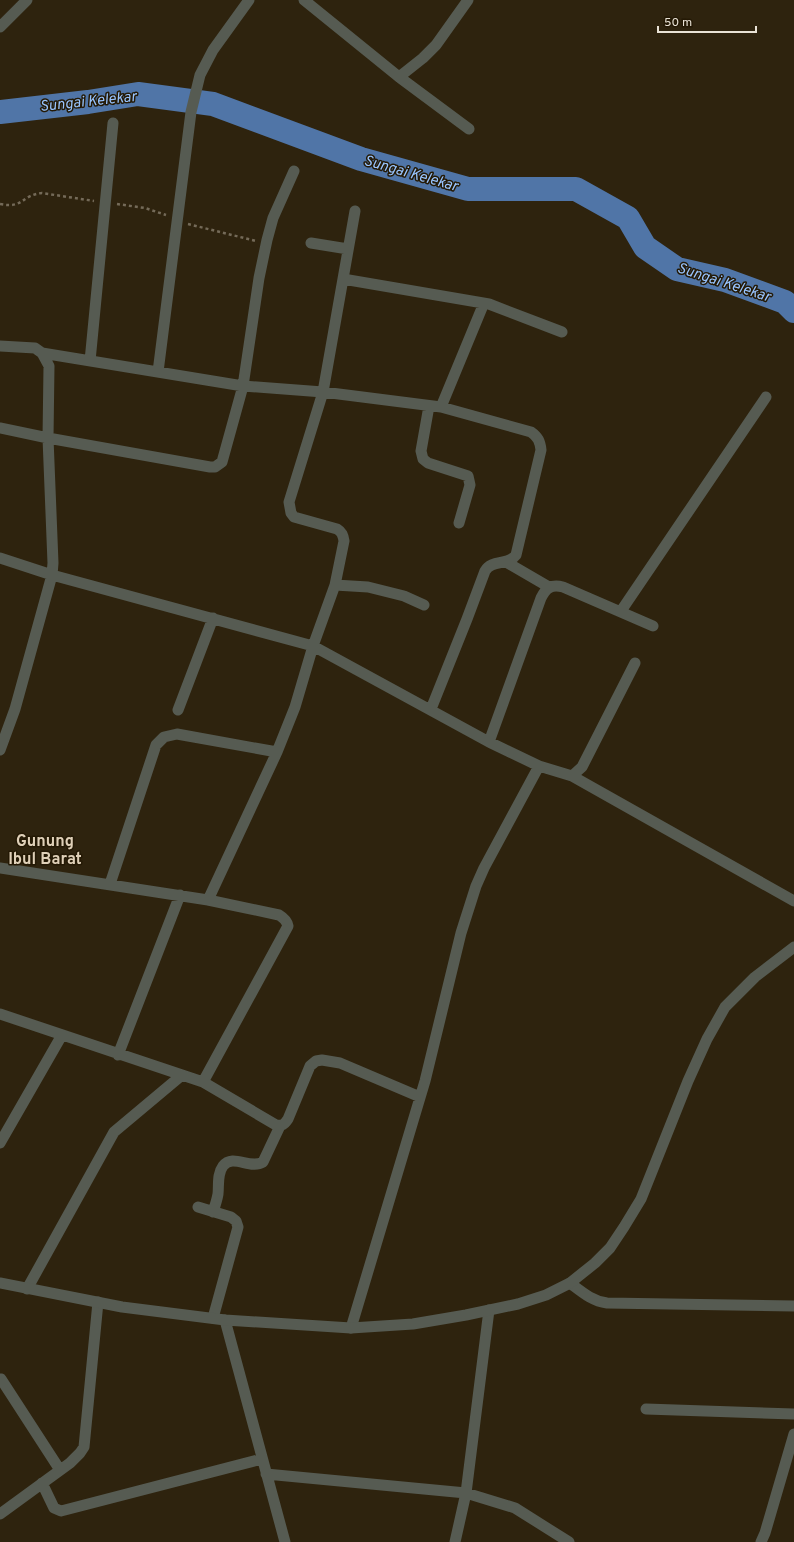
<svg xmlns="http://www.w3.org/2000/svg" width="794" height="1542" font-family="Overpass,sans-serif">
<rect width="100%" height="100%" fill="#2e230e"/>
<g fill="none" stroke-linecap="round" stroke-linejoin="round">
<path stroke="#5075a7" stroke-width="24" d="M0,112L88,102L138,94L213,104L361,159L468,189H576L628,218L645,247L677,269L725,280L785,302L794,311"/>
<path stroke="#746a58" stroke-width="2.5" stroke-dasharray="3 3" stroke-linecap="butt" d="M0,204C24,209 21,195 42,193L94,201
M117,204L145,208L166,215
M188,224L256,241"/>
<path stroke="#565b52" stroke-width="11" d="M304,0L399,77L469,129
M0,27L27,0
M399,77L423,58L436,45L468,0
M311,243L348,249
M343,279L489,304L562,332
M0,346L35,348L42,353L49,366L48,438L53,563L52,575L15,709L0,750
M42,353L243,386L323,392L441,407L531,432C538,437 540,441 541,450L516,555C508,566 492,559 485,571L467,619L431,709
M90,361L113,123
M158,372L191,112L200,75L213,50L249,0
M429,406L421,451L423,459L428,463L468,476L470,485L459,523
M441,407L484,303
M0,428L48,438L210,467H215L222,462L243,386L259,278L267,240L273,218L294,171
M0,558L52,575L313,646L489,742L539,766L484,868L476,886L461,933L425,1081L351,1328
M506,562L549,587
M335,585L368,587L404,596L424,605
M621,611L766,397
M178,710L213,618
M489,742L541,598C546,588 551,584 563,587L653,626
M539,766L572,776L794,901
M572,776L582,767L635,663
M0,868L208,900L279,915C284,918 287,921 288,926L203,1082
M110,884L156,745L164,737L177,734L277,752
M208,900L277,752L295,707L313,646L335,585L344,541C343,535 342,532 337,529L294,517L291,513L289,502L323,392L355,211
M0,1014L203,1082L276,1125C282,1126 284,1125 288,1119L310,1066L316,1061L322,1060L340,1063L420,1097
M118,1055L180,895
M0,1143L62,1035
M198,1207L231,1217L236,1221L238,1227L213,1318
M213,1212C215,1206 217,1200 218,1194C219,1185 217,1174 223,1166C233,1153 250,1170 263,1162L280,1126
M570,1283C582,1292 592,1301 607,1303L794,1306
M27,1289L114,1132L182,1075
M225,1320L285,1542
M1,1379L60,1470
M646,1409L794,1414
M266,1474L466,1493L515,1508L569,1542
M42,1483L54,1508L61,1511L262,1459
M0,1514L70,1463L80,1453L84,1447L98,1302
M455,1542L466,1493L489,1310
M761,1542L765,1533L794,1434"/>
<path stroke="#565b52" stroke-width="11" d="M0,1283L122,1307L225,1320L351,1328L413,1324L466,1315L518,1304L546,1295L570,1283L595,1263L610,1248L624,1227L641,1199L688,1081L707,1039L725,1007L755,977L794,947"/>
</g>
<g text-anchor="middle" stroke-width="3" stroke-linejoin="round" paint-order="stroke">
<g font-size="15" font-style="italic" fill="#98c4fe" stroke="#241905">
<text transform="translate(88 101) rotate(-6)" y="5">Sungai Kelekar</text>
<text transform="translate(411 173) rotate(16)" y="5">Sungai Kelekar</text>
<text transform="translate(724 282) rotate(18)" y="5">Sungai Kelekar</text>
</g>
<g font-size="16" font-weight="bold" fill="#dfd0b8" stroke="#241905">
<text x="45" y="846">Gunung<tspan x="45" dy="18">Ibul Barat</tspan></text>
</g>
</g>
<path d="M658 26v6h98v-6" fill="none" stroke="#e9e2d5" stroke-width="2"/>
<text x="664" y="26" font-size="12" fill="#e9e2d5" stroke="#241905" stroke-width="3" paint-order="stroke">50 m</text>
</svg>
